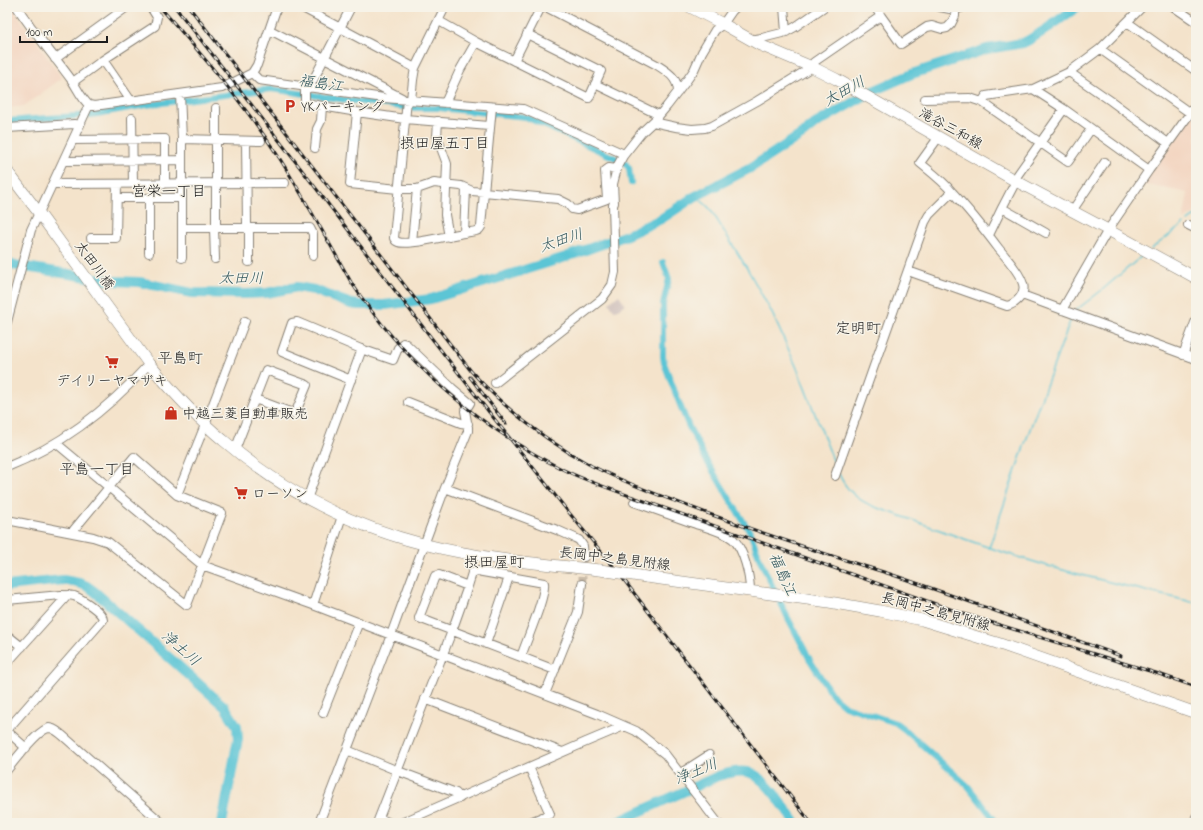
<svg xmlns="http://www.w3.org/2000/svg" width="1203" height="830" font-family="'Indie Flower','Klee One',sans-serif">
<rect width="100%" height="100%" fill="#f7f3e8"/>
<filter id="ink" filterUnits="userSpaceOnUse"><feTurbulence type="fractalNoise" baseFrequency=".025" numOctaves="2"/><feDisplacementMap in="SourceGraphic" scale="8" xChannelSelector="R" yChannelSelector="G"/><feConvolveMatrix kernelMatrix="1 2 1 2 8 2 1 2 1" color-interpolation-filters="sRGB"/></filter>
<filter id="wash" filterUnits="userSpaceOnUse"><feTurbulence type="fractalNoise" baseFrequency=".012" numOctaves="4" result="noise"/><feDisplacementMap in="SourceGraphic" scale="16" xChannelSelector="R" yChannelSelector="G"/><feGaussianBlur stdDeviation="0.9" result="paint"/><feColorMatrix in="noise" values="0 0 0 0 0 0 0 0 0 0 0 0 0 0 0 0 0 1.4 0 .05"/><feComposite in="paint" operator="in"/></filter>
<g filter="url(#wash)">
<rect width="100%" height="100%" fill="#f4e3cb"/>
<path fill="#f3d4bf" d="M7,7H12L62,78L24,106L7,108Z
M1196,110V212L1183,220L1188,193L1143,184Z"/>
<path fill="#cfc0bb" d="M619,295L625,304L615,311L609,303Z"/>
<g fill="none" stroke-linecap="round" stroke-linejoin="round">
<path stroke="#5bc5d5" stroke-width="1.5" d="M694,197C702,200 706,204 711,210L748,270L771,311L797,368L835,465
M1188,221L1196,215
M1151,249L1184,224
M1075,311L1102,290L1143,255
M839,474C846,490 859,501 875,507C926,524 976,545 1028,560C1083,577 1140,589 1196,603
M989,548L1030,429L1072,316"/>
<path stroke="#5bc5d5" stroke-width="6" d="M7,121L91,115L146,105L271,89L347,100L411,108H439L526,117L624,162L629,168L631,183
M663,262L669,279L663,304V356L664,363C672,384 680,406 689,427C694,437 700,445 703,455L750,532L761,562L788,618L810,660L832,695L845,706L896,723L904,729L968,786L997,823"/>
<path stroke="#5bc5d5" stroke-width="10" d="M7,264L112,281L139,282L192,293L246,294L267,293L297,287L314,290L351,304L358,305H384L431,299L566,257L627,235L661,219L694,197L752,167L804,133L815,124L873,91L912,74L987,49L1023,43L1029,40L1045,30L1077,7
M7,586L63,580L79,583L87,586L94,591L225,707L237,726L238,739L222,823
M615,823L718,776C727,773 738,770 748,772C764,775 786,810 796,823"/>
</g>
</g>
<g filter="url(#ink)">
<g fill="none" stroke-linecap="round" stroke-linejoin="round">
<path stroke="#c9bba8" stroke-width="8" stroke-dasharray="8 4" stroke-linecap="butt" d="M582,584L584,557"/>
<g stroke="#888074" stroke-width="10">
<path id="minor" d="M301,7L415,68
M546,7L657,65C668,72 678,78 678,92
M784,7L786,32
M940,7L955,10L963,7
M1142,7L1100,49L1069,72L1033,89L1064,109L1149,170
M1174,7L1196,22
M881,16L901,44L927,27L932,26L942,29L947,28L951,24L955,16V10
M439,21L476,42L589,98L601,71L527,34
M1127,22L1196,71
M270,30L402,98
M750,40L762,38L786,32L795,27L824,7
M1100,49L1190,113
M55,59L127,7
M103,60L131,101
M514,61L540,9L543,7
M1069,72L1111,101L1168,143
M252,73L259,80L384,98L523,109L624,154
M73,82L103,60L155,26L157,17L152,9L148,7
M595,84L659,115
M305,87V103L357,112L405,119L489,126
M309,88L351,7
M1033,89L986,96L982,102L1068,162L1091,129
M180,94L182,139V258
M925,99L970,98L982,102
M411,100L413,80L415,68L445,7
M445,103L460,70L476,42
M89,105L94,106L222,88L252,73L257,65L277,7
M492,107L484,192L558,199L568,204L572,209L577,210L607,199L605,171L609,168L617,169
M216,108V228
M357,112L350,184L398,189H417L434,183L461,186L472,191L484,192L481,227C479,230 479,230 476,231C472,232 468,232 464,233C451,235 408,246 398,242C395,241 395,240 394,238L407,100
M132,118L133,184
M438,121L437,137L447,164L445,215L449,237
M653,122L676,127L692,129L705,128L712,126L757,101L812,67L814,62L881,16L875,7
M7,128L74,124L80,125
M182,139L261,141
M73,140L165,139V184
M246,141L247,224L249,233V262
M315,148L317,129L321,121L322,106
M63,161L182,160
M1014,180L1064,109
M53,184L285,183
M117,198H182
M149,199V253
M1002,208L1046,233
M1072,211L1105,162
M1188,225L1196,229
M183,228H310L313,234V256
M214,228L215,259
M464,233L466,189
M989,235L1002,208L1016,181
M91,238H116L117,184
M412,242L417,189
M908,271L1007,306C1016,304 1026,294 1023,284C1020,273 1006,257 999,249C984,229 969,210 952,192C943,181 931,172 920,163L938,138
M1022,295L1196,359
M1062,310L1108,230L1149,170L1196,105
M7,322L31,230L89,105C82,99 78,90 73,82C55,57 34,33 17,7
M1183,355L1196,320
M495,383L602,299L612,285L615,272L613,205L614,203L613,184L615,176L618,165L623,156L642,132L656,119L667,106L687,80L694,70L702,52L715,30L723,24L732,11L736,7
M408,402L461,423L468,424
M56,443L202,565L313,605L597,714L636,731L665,754L718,823
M235,450L266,370L307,385L295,414L255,399
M7,467C63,445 109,408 149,364
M835,476L925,222L929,215L952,192
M445,488L557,530L575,538L579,540L583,546L584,557
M177,495L205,425L245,321
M307,499L362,349
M634,502C654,509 673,516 693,523C704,527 723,531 733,539C744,549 750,577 750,591
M7,520L93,537L108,542L187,605L222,513L177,495L134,457L72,532
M7,600L61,595C65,595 70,595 74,596C82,599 103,612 103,620L7,730
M313,605L342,516
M7,635L22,647
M486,644L509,577
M521,657C526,641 546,597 544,583L477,571L472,573L468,586L439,575L435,576L419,618L555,670
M7,663L68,595
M545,694L578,612L582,584
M425,699L562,752
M323,713L359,622
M7,731L26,748
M347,750L398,771L456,793L460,798
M7,770C14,761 39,729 49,728C54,728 58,732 62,735L162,823
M681,773L709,755
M379,818L390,823
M319,823L391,635L404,599L445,488L468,431V427L465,411L470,403L452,388L406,344L403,343L398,348L393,360L361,349L297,322L292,323L282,352L351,380
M377,823L452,631L468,586
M401,823L586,742L624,726
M528,823L550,814L529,767
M1194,823L1196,817"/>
</g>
<g stroke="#888074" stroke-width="12">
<path id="major" d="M690,7L723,24L760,45L812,67L836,79L1014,180L1108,230L1196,278
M7,171L39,213L149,364C172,391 196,418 223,440C281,490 349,525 423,544C481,559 541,564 600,570
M646,577L829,602L880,611L922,620L997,643L1196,713"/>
</g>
<use href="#minor" stroke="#fff" stroke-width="8"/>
<use href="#major" stroke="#fff" stroke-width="11"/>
<g stroke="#1c1c1c" stroke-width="3">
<path id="rail" d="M160,7C203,56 245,105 280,159C305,199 328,241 351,282C403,361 476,425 560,468C583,480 608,488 633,497L964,614L1156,673L1196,687
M175,7L234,82L477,397L566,509L617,571L811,823
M189,7L471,371C505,409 546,441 592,466C632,486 674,501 715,516C773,537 831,556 890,574C967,600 1044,629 1121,656
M470,377L506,424"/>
</g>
<use href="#rail" stroke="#f7f3e8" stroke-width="1.5" stroke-dasharray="4.5" stroke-linecap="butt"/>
<g stroke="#888074" stroke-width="12" stroke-linecap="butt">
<path id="major-bridge" d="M600,570L646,577"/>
</g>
<use href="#major-bridge" stroke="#fff" stroke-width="11"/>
</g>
</g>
<defs>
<g id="parking-bare" transform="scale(1.08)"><path d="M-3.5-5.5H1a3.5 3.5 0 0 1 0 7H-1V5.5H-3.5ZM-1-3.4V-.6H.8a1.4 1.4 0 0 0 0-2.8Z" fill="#c8321e" stroke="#f7f3e8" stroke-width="2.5" paint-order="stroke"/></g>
<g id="supermarket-bare" transform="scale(1.08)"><path d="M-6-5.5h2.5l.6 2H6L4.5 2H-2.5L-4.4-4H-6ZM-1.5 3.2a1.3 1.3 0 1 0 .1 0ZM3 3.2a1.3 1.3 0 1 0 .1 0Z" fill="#c8321e" stroke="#f7f3e8" stroke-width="2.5" paint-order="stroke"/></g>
<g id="shop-bare" transform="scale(1.08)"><path d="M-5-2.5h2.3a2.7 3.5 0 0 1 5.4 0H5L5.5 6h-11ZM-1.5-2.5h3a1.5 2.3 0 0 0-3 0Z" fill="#c8321e" stroke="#f7f3e8" stroke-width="2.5" paint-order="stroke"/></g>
</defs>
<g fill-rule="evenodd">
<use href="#parking-bare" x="290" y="106"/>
<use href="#supermarket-bare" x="112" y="362"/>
<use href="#shop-bare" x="171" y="413"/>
<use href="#supermarket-bare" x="241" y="493"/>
</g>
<g text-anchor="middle" stroke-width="3" stroke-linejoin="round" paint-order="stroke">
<g font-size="14" fill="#1c1c1c" stroke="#f7f3e8" text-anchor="start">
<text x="301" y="111">YKパーキング</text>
<text x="112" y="385" text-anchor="middle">デイリーヤマザキ</text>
<text x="182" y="418">中越三菱自動車販売</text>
<text x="252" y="498">ローソン</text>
</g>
<g font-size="14" fill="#1c1c1c" stroke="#f7f3e8">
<text transform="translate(951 128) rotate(29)" y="5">滝谷三和線</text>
<text transform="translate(95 265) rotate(54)" y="5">太田川橋</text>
<text transform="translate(615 558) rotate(7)" y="5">長岡中之島見附線</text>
<text transform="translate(936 611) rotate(15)" y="5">長岡中之島見附線</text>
</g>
<g font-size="15" font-style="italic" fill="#32575d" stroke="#f7f3e8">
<text transform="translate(321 83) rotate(8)" y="5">福島江</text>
<text transform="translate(844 91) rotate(-29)" y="5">太田川</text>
<text transform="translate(561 240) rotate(-18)" y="5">太田川</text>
<text x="241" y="283">太田川</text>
<text transform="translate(783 574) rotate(66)" y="5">福島江</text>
<text transform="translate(181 648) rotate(41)" y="5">浄土川</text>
<text transform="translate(696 771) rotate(-22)" y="5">浄土川</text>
</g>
<g font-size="15" fill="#1c1c1c" stroke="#f7f3e8">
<text x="445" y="148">摂田屋五丁目</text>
<text x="169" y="196">宮栄一丁目</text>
<text x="858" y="333">定明町</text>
<text x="180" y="363">平島町</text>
<text x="97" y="474">平島一丁目</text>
<text x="494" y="567">摂田屋町</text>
</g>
</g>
<rect width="1203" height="830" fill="none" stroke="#f7f3e8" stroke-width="24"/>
<path d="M20 36v6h87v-6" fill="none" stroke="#1c1c1c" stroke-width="2"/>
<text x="26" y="36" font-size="12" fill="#1c1c1c" stroke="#f7f3e8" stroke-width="3" paint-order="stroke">100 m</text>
</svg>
